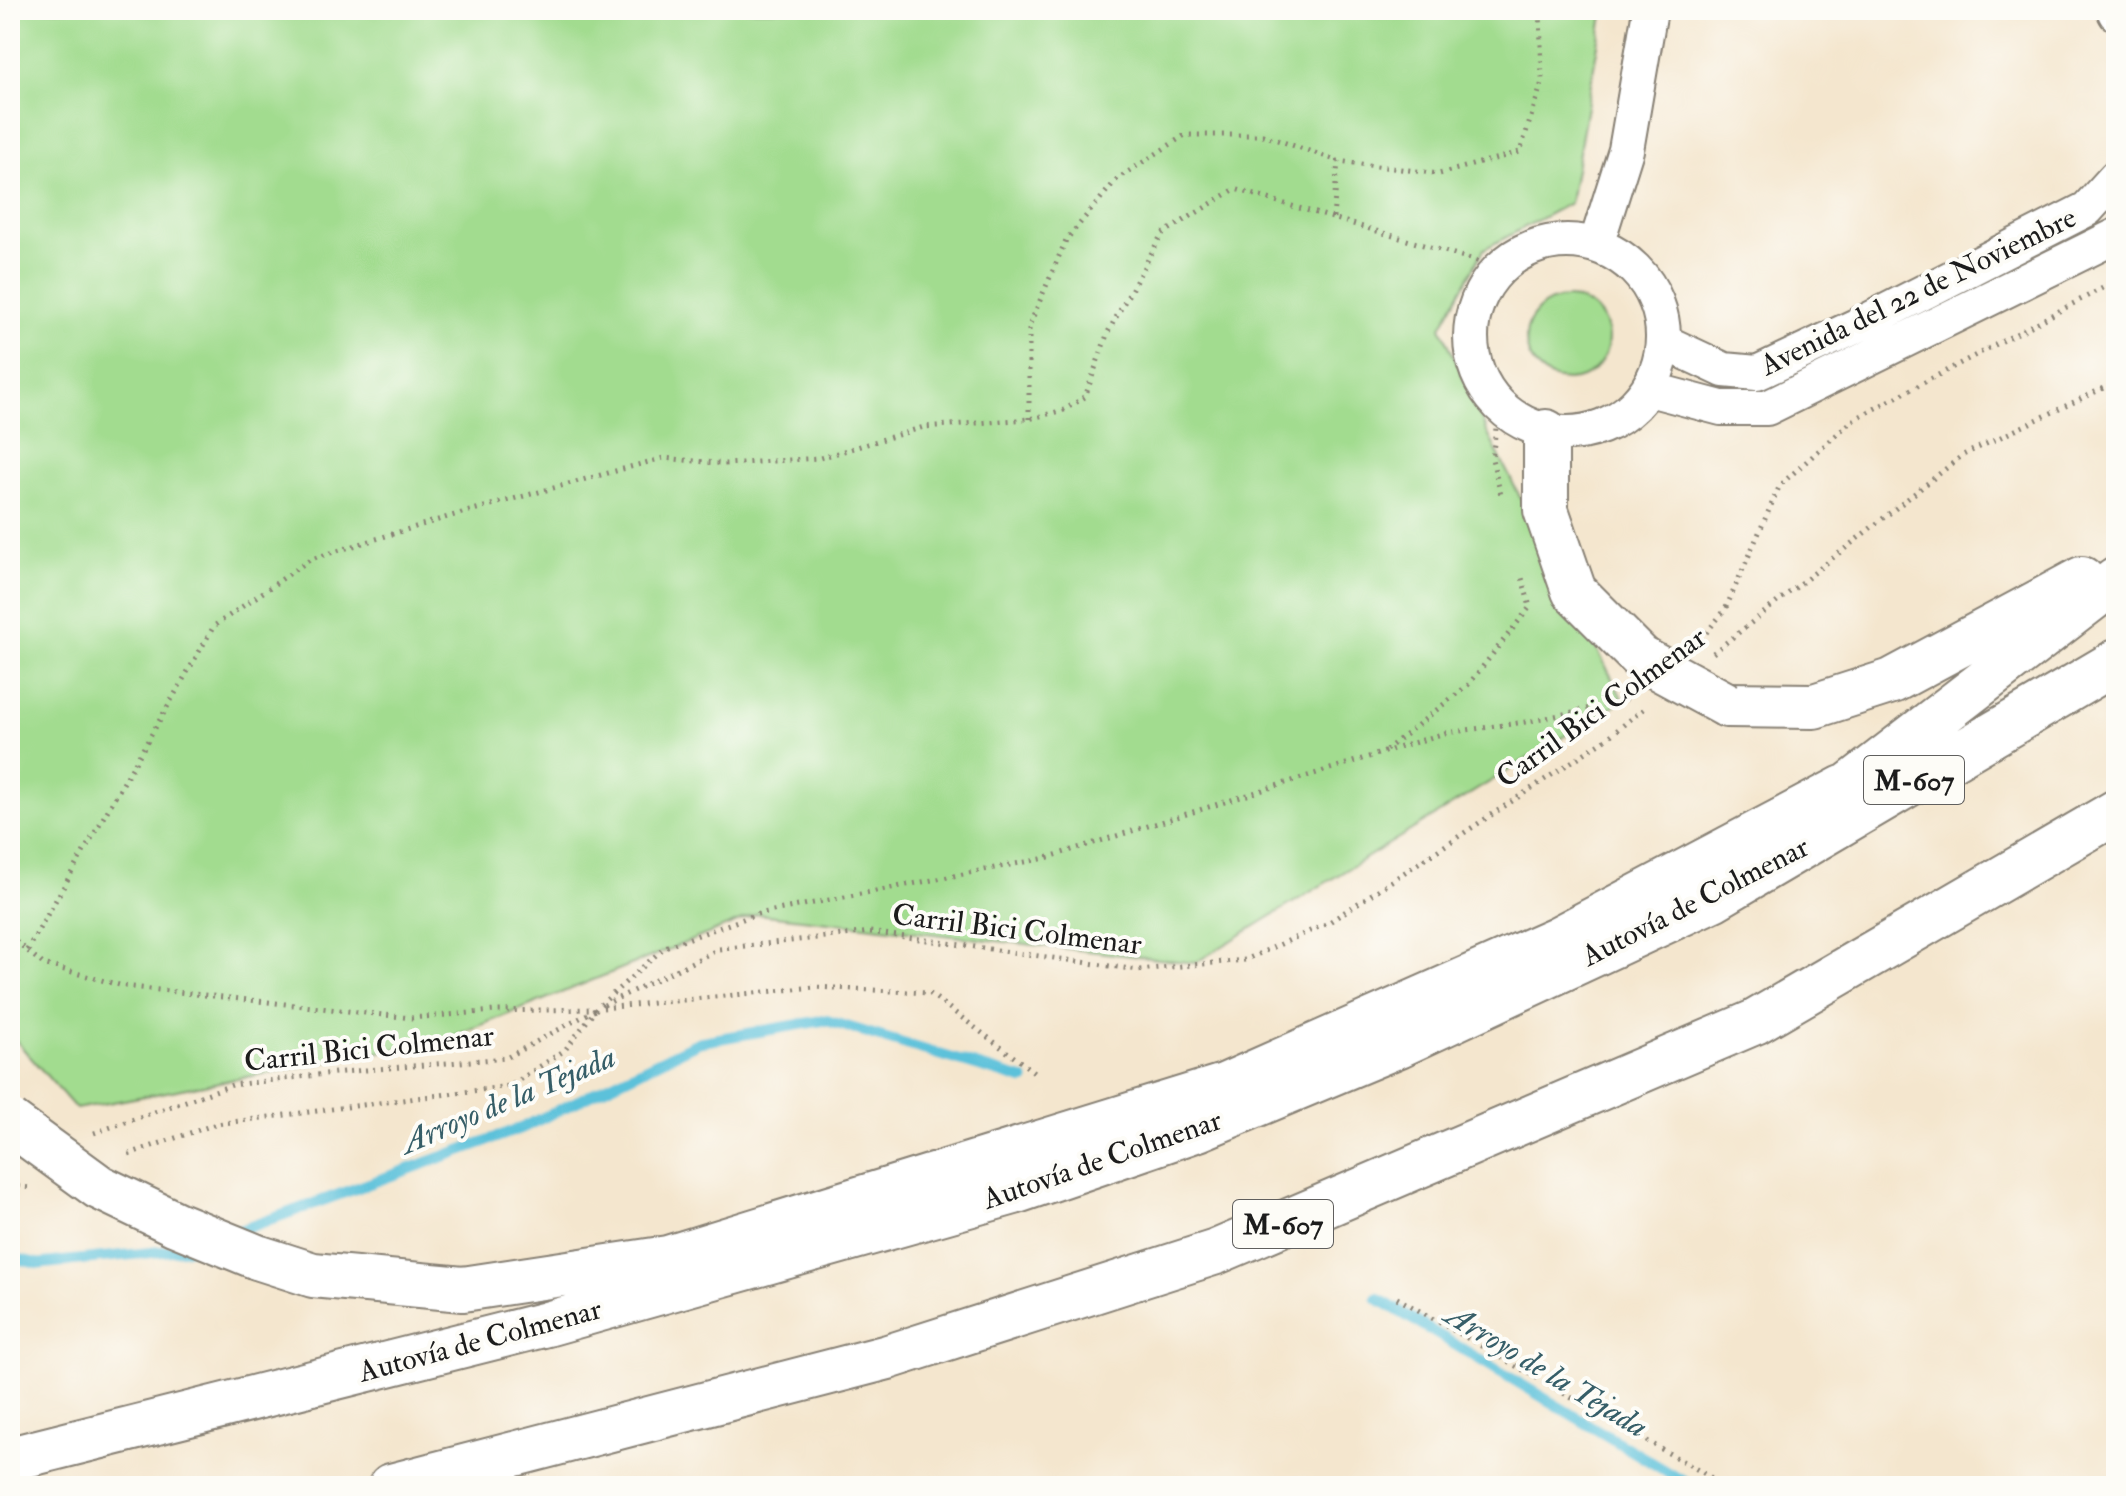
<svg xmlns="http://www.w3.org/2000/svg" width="2126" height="1496" font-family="'IM FELL Double Pica',serif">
<rect width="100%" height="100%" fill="#fdfcf7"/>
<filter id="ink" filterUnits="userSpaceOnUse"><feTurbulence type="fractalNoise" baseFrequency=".0125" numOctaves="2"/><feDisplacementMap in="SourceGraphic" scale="16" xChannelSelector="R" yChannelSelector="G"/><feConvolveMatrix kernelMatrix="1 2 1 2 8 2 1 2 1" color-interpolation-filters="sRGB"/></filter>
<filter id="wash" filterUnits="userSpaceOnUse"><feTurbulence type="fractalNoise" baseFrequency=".006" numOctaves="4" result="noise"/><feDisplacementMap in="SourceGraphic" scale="32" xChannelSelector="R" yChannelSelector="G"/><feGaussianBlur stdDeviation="1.8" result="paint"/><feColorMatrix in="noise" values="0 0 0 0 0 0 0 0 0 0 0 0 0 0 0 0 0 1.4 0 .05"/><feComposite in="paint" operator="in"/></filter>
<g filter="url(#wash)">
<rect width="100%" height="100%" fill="#f4e6ce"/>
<path fill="#a2dc8f" stroke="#5f7c56" stroke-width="2" d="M10,10H1604L1570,203L1484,249L1441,327L1487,432L1623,700L1195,963L757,914L444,1040L76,1109L10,1034Z
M1526 339a41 41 0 1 1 82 0a41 41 0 1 1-82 0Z"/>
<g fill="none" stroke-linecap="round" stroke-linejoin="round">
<path stroke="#5cc1da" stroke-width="11" d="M233,1233L522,1128L699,1042L825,1020L1024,1080
M10,1257L39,1264L195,1248
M1377,1298L1691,1486"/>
</g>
</g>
<g filter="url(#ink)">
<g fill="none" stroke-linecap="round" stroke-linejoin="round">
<g stroke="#888175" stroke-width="38">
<path id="street" d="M2114,10L2116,14
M1471 337a96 96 0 1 1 192 0a96 96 0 1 1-192 0Z
M1596,245L1626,150L1650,10
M1664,342L1724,370L1757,373L1867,321L2087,209L2116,177
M1649,389L1721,408H1767L2116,236"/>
</g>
<g stroke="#888175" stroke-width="48">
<path id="highway" d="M1546,432V510L1574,591L1642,659
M1727,705L1814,706L1892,681L2082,579
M1820,808L2116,580
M257,1257L313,1275L463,1289L668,1258L1224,1086L1559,938L1843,788
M10,1459L547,1324L1014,1192L1198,1129L1399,1045L1713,899L2116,662
M391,1486L888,1357L1216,1252L1755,1022L2116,812"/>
</g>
<path stroke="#888175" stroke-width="5" stroke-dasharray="2 6" stroke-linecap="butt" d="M1333,218L1338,161L1439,174L1520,152L1542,82L1540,10
M1499,405L1492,459L1502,499
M1029,419V326L1066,240L1117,179L1185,135H1263L1338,161
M1696,645L1725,610L1780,485L1853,420L2116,281
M1713,653L1963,455L2116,382
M1386,750L1468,685L1530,607L1521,574
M10,936L43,964L123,986L411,1018L495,1011L593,1009
M27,950L214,626L311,559L451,516L663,458L726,464L820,458L924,427L1029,419L1064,410L1085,397L1108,332L1162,234L1235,189L1501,268
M604,1005L719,949L870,932L1138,970L1245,960L1328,923L1606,739L1646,707
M603,1008L815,987L929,993L1034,1072
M94,1133L232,1085L343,1072L506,1058L595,1010
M129,1154L216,1124L510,1086L565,1050L597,1008L665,947L757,914L1046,858L1445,733L1533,721L1630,699
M10,1186L32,1188
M1397,1298L1726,1486"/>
<use href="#street" stroke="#fff" stroke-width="34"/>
<use href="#highway" stroke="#fff" stroke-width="44"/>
<g stroke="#888175" stroke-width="48" stroke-linecap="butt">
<path id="highway-bridge" d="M1642,659L1727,705
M10,1122L99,1187L176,1224L257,1257"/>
</g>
<use href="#highway-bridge" stroke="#fff" stroke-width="44"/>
</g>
</g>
<g text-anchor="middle" stroke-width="8" stroke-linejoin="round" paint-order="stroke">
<g fill="#fdfcf7" stroke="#605f5e" stroke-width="2">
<rect x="1864" y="756" width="100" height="48" rx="6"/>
<rect x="1233" y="1200" width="100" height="48" rx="6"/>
</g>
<g font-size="28" font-weight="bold" fill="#1c1c1c">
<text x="1914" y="790">M-607</text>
<text x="1283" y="1234">M-607</text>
</g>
<g font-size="30" fill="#1c1c1c" stroke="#fdfcf7">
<text transform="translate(1918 291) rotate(-26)" y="10">Avenida del 22 de Noviembre</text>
<text transform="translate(1601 707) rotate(-36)" y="10">Carril Bici Colmenar</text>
<text transform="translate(1695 901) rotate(-27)" y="10">Autovía de Colmenar</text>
<text transform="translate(1017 929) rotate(7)" y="10">Carril Bici Colmenar</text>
<text transform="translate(369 1048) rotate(-6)" y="10">Carril Bici Colmenar</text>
<text transform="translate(1102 1159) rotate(-19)" y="10">Autovía de Colmenar</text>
<text transform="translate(480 1340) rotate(-15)" y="10">Autovía de Colmenar</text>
</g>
<g font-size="32" font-style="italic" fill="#365e68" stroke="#fdfcf7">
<text transform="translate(508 1099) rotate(-23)" y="11">Arroyo de la Tejada</text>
<text transform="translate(1547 1370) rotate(31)" y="11">Arroyo de la Tejada</text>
</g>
</g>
<rect width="2126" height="1496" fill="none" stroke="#fdfcf7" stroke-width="40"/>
</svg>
